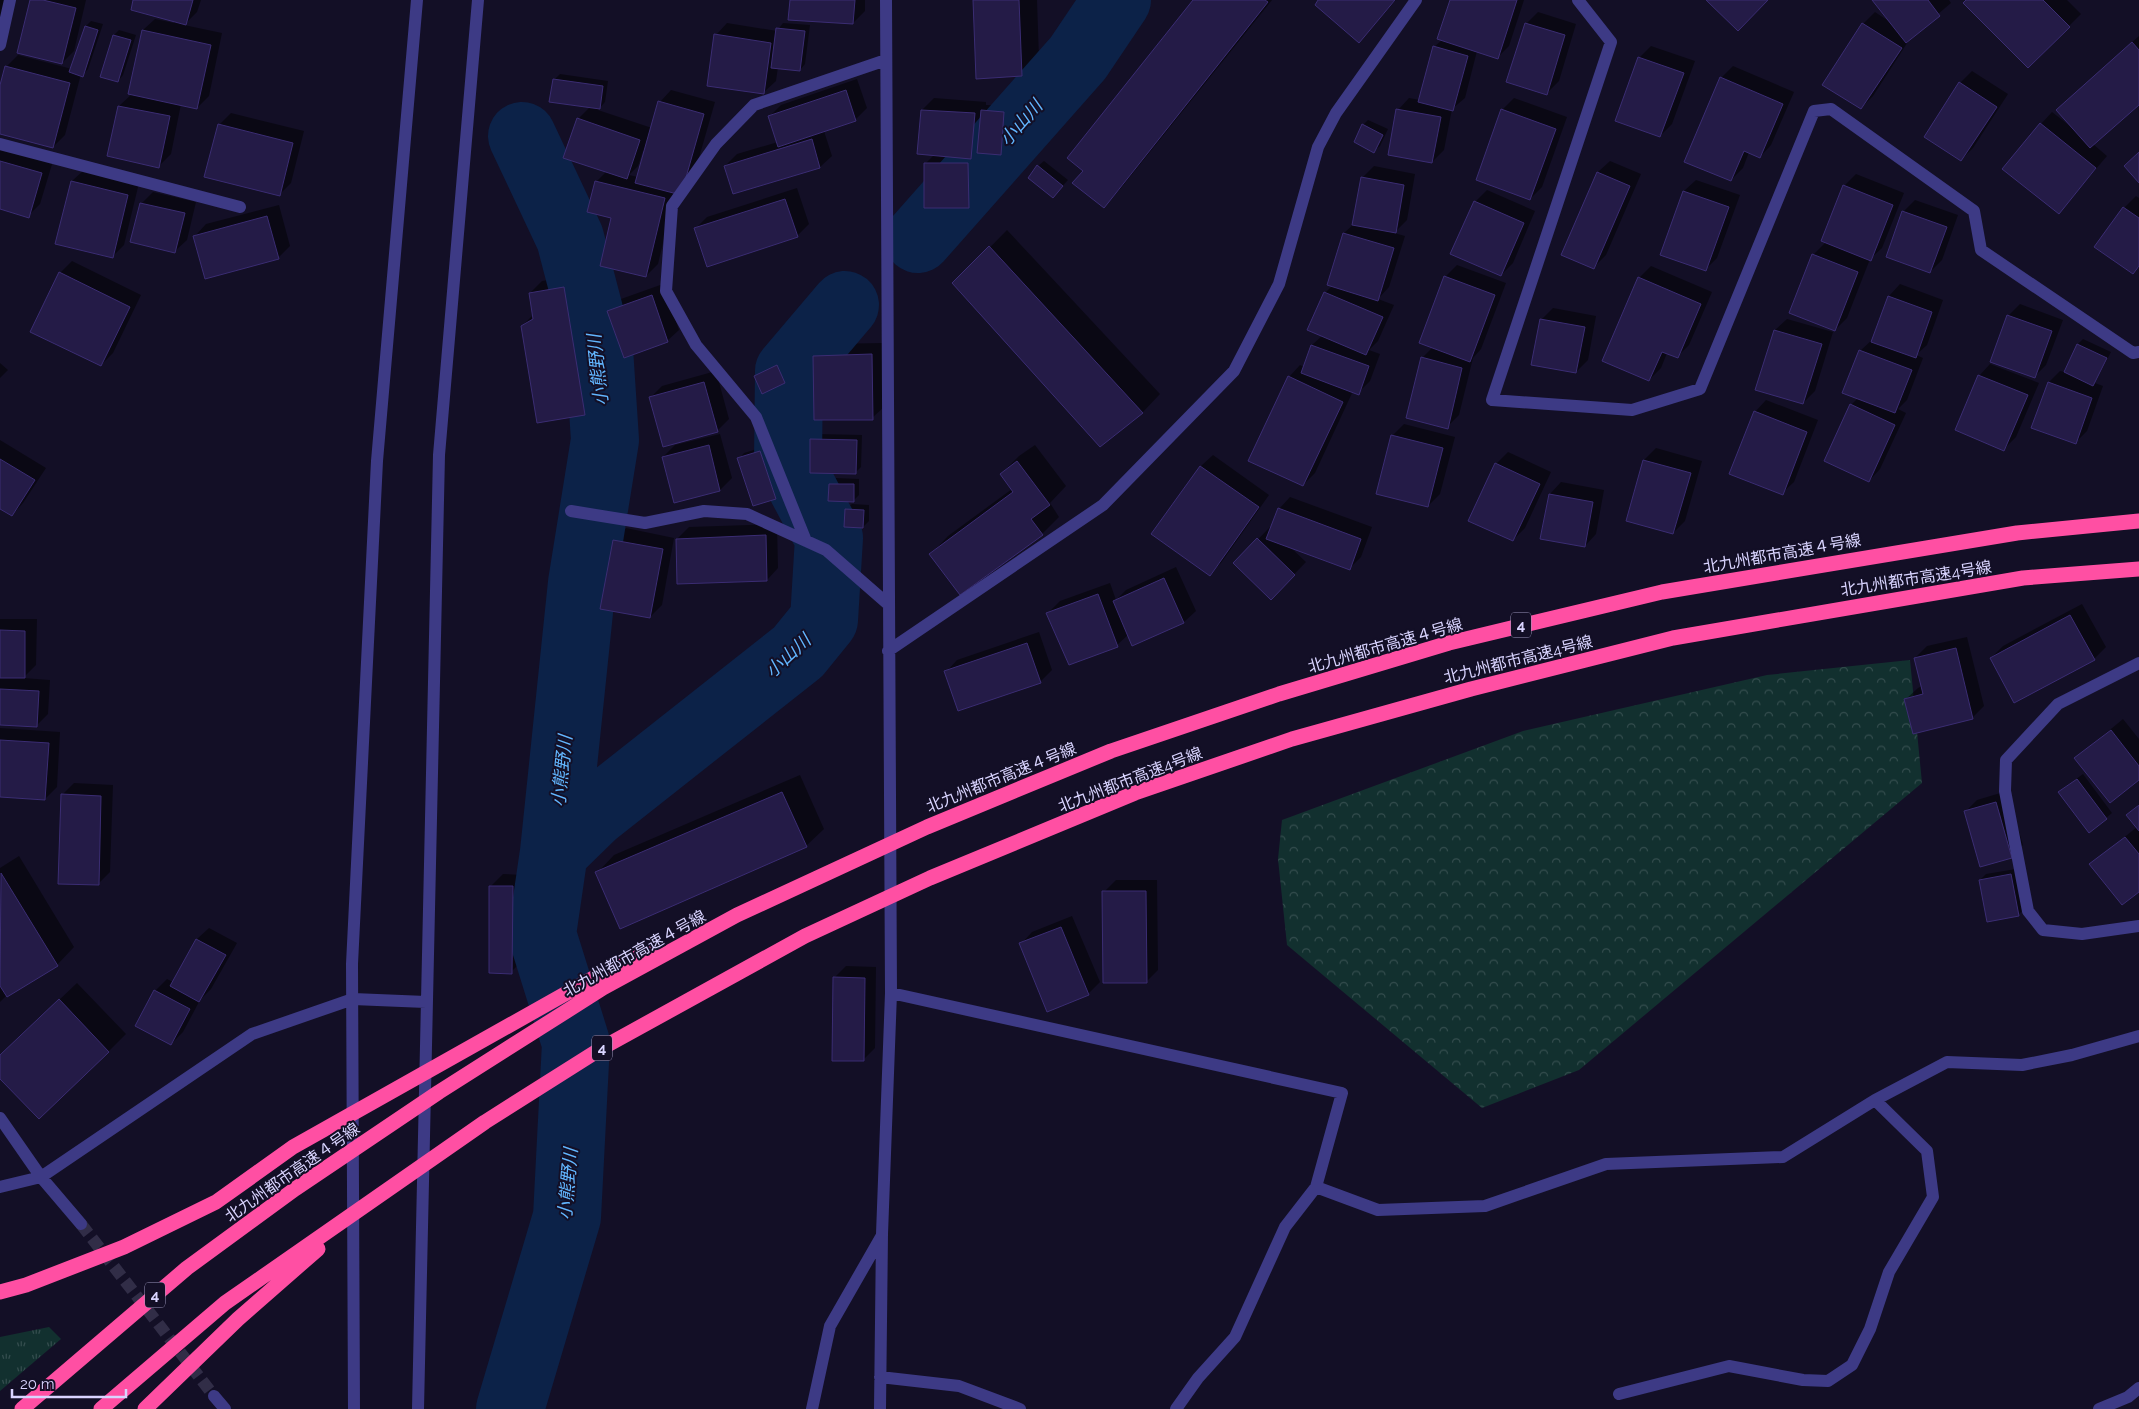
<svg xmlns="http://www.w3.org/2000/svg" width="2139" height="1409" font-family="Raleway,'Noto Sans JP',sans-serif">
<defs>
<pattern id="grass-tufts" width="24" height="20" patternUnits="userSpaceOnUse" patternTransform="scale(1.25)"><rect width="24" height="20" fill="#12302f"/><path d="M3 7l-1-3M5 7V3M7 7l1-3M15 17l-1-3M17 17v-4M19 17l1-3" fill="none" stroke="#344d4e"/></pattern>
<pattern id="forest-crowns" width="20" height="18" patternUnits="userSpaceOnUse" patternTransform="scale(1.25)"><rect width="20" height="18" fill="#12302f"/><path d="M2 6a3 3 0 1 1 6 0M12 15a3 3 0 1 1 6 0" fill="none" stroke="#344d4e"/></pattern>
</defs>
<rect width="100%" height="100%" fill="#130f26"/>
<path fill="url(#grass-tufts)" d="M49,1327L61,1339L0,1391V1337Z"/>
<path fill="url(#forest-crowns)" d="M1910,660L1922,783L1579,1070L1482,1108L1287,945L1278,859L1282,820L1523,731L1767,675Z"/>
<path fill="#0007" fill-rule="evenodd" d="M0,0H8L0,27Z
M32,0H86L74,51L62,63Z
M135,0H201L197,12L184,25L222,33L209,96L197,108L181,104L171,154L159,166L109,155L119,106L132,94L143,30L155,19L174,23V21Z
M791,0H865V11L853,23Z
M974,0H1037L1039,58L1021,75Z
M1195,0H1272L1121,188L1104,206L1084,170Z
M1320,0H1396L1359,41Z
M1451,0H1524L1509,46L1497,58L1477,51L1465,98L1452,109L1444,150L1432,162L1398,110L1409,98L1420,100L1434,47L1442,40Z
M1874,0H1949L1951,3L1911,37L1873,96L1861,108L1863,24L1875,12L1890,22Z
M1968,0H2067L2081,14L2028,67Z
M1538,12L1576,24L1559,81L1547,93L1526,24Z
M91,21L103,24L88,69L83,75L81,74L65,135L53,147L0,133V90L6,67L18,55L72,69L86,26Z
M727,23L777,31L783,23L810,25L805,64L800,70L778,67L776,81L764,92L716,35Z
M119,30L136,35L123,75L118,81L114,35Z
M2139,36V104L2093,144L2107,156L2059,212L2041,124L2052,112L2070,126L2069,99Z
M1651,46L1695,61L1672,124L1660,136L1639,58Z
M1733,66L1794,92L1771,145L1760,157L1749,152L1743,168L1731,180L1721,78Z
M1972,71L2008,94L1973,148L1961,160L1925,137L1960,83Z
M560,74L608,81L605,102L598,110L652,128L660,102L671,90L715,102L692,182L675,192L658,264L646,276L596,182L607,171L578,119L590,107L554,80ZM643,151L645,152L638,177L629,175L638,166Z
M857,79L867,108L855,120L824,131L832,156L820,167L725,166L737,154L778,142L769,117L781,105Z
M934,98L986,102V105L1009,106L1006,148L1000,153L980,152V195L968,207L925,164L934,155L922,110Z
M1514,98L1567,117L1542,187L1530,199L1502,110Z
M231,113L304,131L291,183L279,195L219,125Z
M1368,120L1388,129L1380,146L1374,151L1363,125Z
M0,146L53,161L40,204L28,216L0,208Z
M1044,161L1068,180L1058,191L1038,166Z
M1610,161L1641,174L1606,255L1594,267L1563,254L1598,172Z
M1374,166L1415,174L1407,220L1394,233L1405,236L1389,287L1378,299L1394,305L1378,341L1369,350L1380,354L1370,381L1358,393L1353,391L1315,473L1303,485L1289,377L1300,365L1304,367L1312,345L1323,335L1325,293L1332,286L1344,233L1354,224L1362,178Z
M84,170L139,183L124,245L112,257L72,181Z
M1856,174L1904,193L1882,248L1870,259L1847,318L1835,330L1813,255L1826,242L1844,186Z
M1696,180L1740,195L1717,258L1705,270L1661,254L1684,191Z
M797,188L809,224L797,236L695,229L707,217Z
M1487,190L1535,211L1513,263L1501,275L1475,202Z
M153,192L196,202L187,240L175,251L141,204Z
M2136,196L2139,198V267L2133,273L2096,246L2124,208Z
M1915,200L1958,215L1942,260L1930,272L1887,256L1904,211Z
M279,205L290,246L278,258L195,236L206,224Z
M1007,230L1160,394L1143,412L1100,445L954,284Z
M72,261L141,295L113,353L101,365L60,273Z
M1457,265L1506,283L1481,349L1473,358L1459,415L1447,427L1422,358L1433,347L1445,277Z
M1651,266L1712,292L1689,345L1677,357L1667,353L1661,368L1649,380L1639,278Z
M575,276L597,402L585,414L522,326L534,314L530,293L542,281Z
M663,284L679,330L667,341L609,311L621,299Z
M1900,284L1943,300L1927,345L1916,355L1923,358L1907,400L1898,409L1906,413L1880,469L1869,481L1825,461L1851,405L1858,398L1860,351L1873,339L1889,296Z
M2020,304L2063,320L2046,365L2035,376L2008,316Z
M1553,308L1596,316L1588,360L1576,372L1541,320Z
M1787,319L1833,332L1815,391L1803,403L1775,330Z
M2083,339L2111,352L2095,383L2103,386L2087,431L2075,443L2049,382L2060,371L2065,372L2078,344Z
M883,343L884,407L872,418L814,356L826,344Z
M783,360L790,376L785,382L763,392L755,376L761,371Z
M0,363L8,370L0,378Z
M1990,364L2039,383L2016,437L2004,449L1979,376Z
M716,371L729,419L717,431L650,398L662,386Z
M1766,400L1818,420L1794,482L1782,493L1755,412Z
M1404,424L1455,437L1440,494L1428,506L1392,436Z
M720,434L732,478L720,490L663,457L675,445Z
M817,434L862,435L861,467L856,472L812,440Z
M0,440L46,468L23,503L12,515L0,508Z
M1035,445L1066,486L1050,503L1059,517L1042,534L931,554L948,536L1012,489L1001,474L1019,456Z
M766,446L781,492L775,498L739,459L744,453Z
M1656,448L1702,461L1685,521L1673,533L1627,520L1644,460Z
M1508,452L1551,472L1525,528L1513,540L1496,464Z
M1213,455L1269,495L1221,563L1209,574L1153,534L1201,466Z
M836,478L859,479V495L854,500L830,484Z
M1561,482L1604,490L1596,534L1585,546L1550,494Z
M1290,497L1372,527L1361,557L1349,569L1290,547L1306,562L1271,598L1235,563L1270,527L1271,529L1279,509Z
M852,504L869,505V521L863,527L846,509Z
M777,524L778,568L767,580L677,539L689,527Z
M626,528L674,538L662,605L650,617L602,608L614,540Z
M1176,567L1196,611L1184,622L1132,644L1128,635L1117,645L1048,613L1060,601L1110,583L1116,600L1126,590Z
M2082,604L2106,647L2094,659L1991,658L2003,646Z
M0,619H37L36,665L23,678L50,680L48,714L36,726L0,724Z
M1039,632L1052,670L1040,682L946,672L957,660Z
M1967,637L1984,706L1972,718L1906,699L1918,688L1922,686L1915,658L1927,646Z
M2123,719L2139,739V778L2076,758Z
M0,728L60,732L57,787L45,799L0,796Z
M2083,774L2112,813L2106,818L2065,787Z
M800,775L824,829L806,846L597,873L614,855Z
M74,783L113,785L110,872L98,884L62,795Z
M2007,791L2023,845L2012,857L1965,812L1977,800Z
M2139,804V890L2091,864L2137,827L2128,815Z
M19,856L74,947L57,965L7,995L0,1002V868Z
M2016,869L2024,909L2018,915L1980,880L1986,874Z
M503,874L524,875L523,960L511,972L491,886Z
M1116,880H1157L1158,970L1146,982L1104,892Z
M1072,916L1100,982L1088,994L1021,944L1032,932Z
M209,928L237,943L211,989L200,1000L183,1032L171,1044L137,1026L155,991L167,979L173,982L197,939Z
M846,966L876,967L875,1048L863,1060L834,978Z
M77,983L126,1034L108,1052L0,1077V1056Z"/>
<g fill="none" stroke-linecap="round" stroke-linejoin="round">
<path stroke="#0c2248" stroke-width="68" d="M918,239L1078,58L1117,0
M554,852L594,813L798,652L824,620L829,538L788,461L789,371L845,305
M510,1409L567,1217L576,1043L542,934L554,852L582,583L605,440L599,349L570,238L522,136"/>
</g>
<path fill="#241b47" stroke="#3b2d73" d="M30,0H43L76,8L62,64L17,53Z
M133,0H193L186,25L131,10Z
M790,0H855L853,24L788,20Z
M973,0H1019L1022,76L976,79Z
M1193,0H1265L1268,2L1104,208L1072,183L1083,171L1067,158Z
M1318,0H1395L1359,43L1315,5Z
M1450,0H1517L1498,59L1437,39Z
M1706,0H1768L1738,31Z
M1872,0H1928L1940,16L1906,43Z
M1966,0H2043L2070,27L2028,68L1963,3Z
M1525,23L1565,35L1547,95L1506,82Z
M1862,23L1902,48L1861,109L1822,85Z
M85,26L98,30L83,77L69,72Z
M776,28L805,31L800,71L771,68Z
M142,30L211,45L197,109L128,94Z
M714,34L771,43L764,94L707,86Z
M113,35L131,40L118,82L100,77Z
M2132,42L2139,50V105L2090,148L2056,110Z
M1433,46L1468,56L1453,111L1418,102Z
M1638,57L1684,73L1660,137L1615,121Z
M5,66L70,83L53,148L0,134V85Z
M1720,77L1783,104L1760,158L1744,151L1731,181L1684,162Z
M553,79L603,86L600,109L549,102Z
M1959,82L1997,107L1961,161L1924,137Z
M846,90L856,121L778,147L768,116Z
M658,101L704,114L681,195L635,183Z
M118,106L170,116L159,168L107,156Z
M1396,109L1441,117L1432,163L1388,155Z
M1501,109L1556,129L1530,200L1476,180Z
M921,110L975,113L971,159L917,154Z
M981,110L1004,112L1001,155L977,153Z
M577,118L640,140L627,179L563,158Z
M2040,123L2096,168L2059,214L2002,169Z
M218,124L293,143L280,196L204,177Z
M1362,124L1383,135L1374,153L1354,142Z
M812,139L820,168L733,194L724,166Z
M2139,152V183L2124,166Z
M0,161L42,173L29,218L0,209Z
M924,163H968L969,208H924Z
M1037,165L1063,186L1053,198L1028,178Z
M1597,172L1630,186L1594,269L1561,255Z
M1361,177L1404,185L1396,233L1352,225Z
M71,181L128,195L113,258L55,244Z
M595,181L665,198L646,277L600,266L611,218L587,212Z
M1843,185L1893,205L1871,261L1821,241Z
M1683,191L1729,207L1706,271L1660,255Z
M785,199L798,237L707,267L694,228Z
M1474,201L1524,223L1501,276L1450,254Z
M140,203L185,213L175,253L130,242Z
M2123,207L2139,218V266L2133,274L2094,247Z
M1902,211L1947,227L1930,273L1886,257Z
M267,216L279,259L205,279L193,236Z
M1343,233L1394,248L1378,301L1327,285Z
M989,246L1143,413L1100,447L952,283Z
M1812,254L1858,272L1835,331L1789,313Z
M59,272L130,307L101,366L30,332Z
M1444,276L1495,295L1470,362L1419,343Z
M1638,277L1701,304L1678,358L1662,352L1649,381L1602,361Z
M564,287L585,415L537,423L521,326L533,319L529,293Z
M1324,292L1383,317L1366,355L1307,330Z
M652,295L668,342L624,358L607,311Z
M1888,296L1932,312L1916,358L1871,342Z
M2007,315L2052,331L2035,378L1990,362Z
M1540,319L1585,327L1576,373L1531,365Z
M1774,330L1822,344L1803,404L1755,390Z
M2077,344L2107,358L2093,386L2064,372Z
M1311,345L1369,366L1359,395L1301,373Z
M1859,350L1912,370L1895,413L1842,393Z
M872,354L873,420H814L813,356Z
M1421,357L1462,368L1448,429L1406,418Z
M777,365L785,383L762,394L754,376Z
M1978,375L2028,395L2004,451L1955,430Z
M1288,376L1343,402L1303,486L1248,461Z
M704,382L718,432L663,447L649,397Z
M2048,382L2092,398L2076,444L2031,428Z
M1850,404L1895,425L1869,482L1824,461Z
M1754,411L1807,432L1783,495L1729,474Z
M1391,435L1443,448L1428,507L1376,494Z
M810,439L857,440L856,474L810,473Z
M709,445L720,491L674,503L662,457Z
M760,451L776,499L753,506L737,458Z
M0,459L35,480L12,516L0,509Z
M1643,460L1691,473L1673,534L1626,521Z
M1017,461L1050,505L1031,519L1043,535L960,595L929,554L1013,492L1000,474Z
M1495,463L1540,484L1513,541L1468,521Z
M1200,466L1259,507L1210,576L1151,534Z
M829,484H854V502L828,501Z
M1549,494L1593,502L1585,547L1540,539Z
M1278,508L1361,539L1350,570L1266,539Z
M845,509L864,510L863,528L844,527Z
M766,535L767,581L677,584L676,539Z
M1257,538L1295,575L1271,600L1233,563Z
M613,540L663,549L650,618L600,609Z
M1164,578L1184,623L1132,646L1113,601Z
M1098,594L1118,647L1069,665L1046,613Z
M2070,615L2095,660L2014,703L1990,658Z
M0,630L25,631V678H0Z
M1027,643L1041,683L958,711L944,671Z
M1956,648L1973,719L1913,734L1904,699L1923,694L1914,658Z
M0,689L39,691L37,727L0,725Z
M2111,730L2139,766V780L2110,803L2074,758Z
M0,740L49,743L45,800L0,797Z
M2077,779L2107,819L2089,833L2058,792Z
M782,792L807,847L620,929L595,872Z
M61,794L101,796L99,885L58,884Z
M1996,802L2012,858L1980,867L1964,811Z
M2139,805V831L2126,815Z
M2125,837L2139,854V892L2122,905L2089,864Z
M1,873L58,966L7,997L0,986Z
M2011,874L2019,916L1987,922L1979,880Z
M489,886H513L512,974L489,973Z
M1102,891H1146L1147,983H1103Z
M1061,927L1089,995L1047,1012L1019,943Z
M196,939L226,955L199,1002L170,986Z
M833,977L865,978L864,1061H832Z
M154,990L190,1009L171,1045L135,1026Z
M59,999L109,1052L39,1119L0,1079V1055Z"/>
<g fill="none" stroke-linecap="round" stroke-linejoin="round">
<path stroke="#312d47" stroke-width="12" stroke-dasharray="12 6" stroke-linecap="butt" d="M81,1224L214,1396"/>
<path stroke="#3d3a85" stroke-width="12" d="M1578,0L1611,42L1492,400L1632,410L1700,389L1814,111L1831,109L1974,211L1981,250L2133,353L2139,352
M0,45L10,0
M0,144L240,207
M571,511L645,523L704,511L747,514L826,550L889,605
M806,541L756,417L696,345L666,291L672,206L716,144L754,105L886,60
M888,651L1103,505L1234,371L1279,284L1318,147L1336,113L1416,0
M2139,663L2058,704L2006,760L2005,791L2028,911L2043,930L2082,934L2139,926
M891,993L1342,1093L1316,1187L1285,1227L1235,1337L1198,1378L1176,1409
M0,1118L41,1177L81,1224
M0,1187L41,1177L252,1034L353,999L426,1002
M1316,1187L1378,1210L1485,1206L1606,1164L1783,1157L1875,1100L1947,1062L2022,1065L2072,1055L2139,1036
M880,1377L959,1386L1020,1409
M1619,1394L1729,1366L1803,1380L1828,1381L1852,1365L1870,1329L1889,1272L1933,1197L1927,1151L1875,1100
M214,1396L225,1409
M354,1409L352,964L377,461L417,0
M418,1409L439,455L478,0
M812,1409L830,1326L881,1237
M880,1409L882,1234L891,993L886,0
M2099,1409L2128,1397L2139,1388"/>
<path stroke="#ff4fa3" stroke-width="15" d="M0,1292L26,1285L124,1247L216,1202L293,1147L604,972L654,950
M22,1409L187,1268L295,1189L439,1092L603,988L737,915L927,827L1111,751L1279,694L1449,643L1662,592L2017,533L2139,521
M101,1409L225,1303L485,1122L602,1048L805,936L930,878L1135,793L1292,739L1471,689L1673,638L2023,578L2139,569
M145,1409L238,1319L318,1249"/>
</g>
<g text-anchor="middle" stroke-width="4" stroke-linejoin="round" paint-order="stroke">
<g fill="#130f26" stroke="#9e99be" stroke-width="1">
<rect x="1511" y="612.5" width="20" height="25" rx="4"/>
<rect x="592" y="1035.5" width="20" height="25" rx="4"/>
<rect x="145" y="1282.5" width="20" height="25" rx="4"/>
</g>
<g font-size="15" font-weight="bold" fill="#d9d4ff">
<text x="1521" y="630">4</text>
<text x="602" y="1053">4</text>
<text x="155" y="1300">4</text>
</g>
<g font-size="16" fill="#d9d4ff" stroke="#130f26">
<text transform="translate(1782 553) rotate(-10)" y="6">北九州都市高速４号線</text>
<text transform="translate(1916 578) rotate(-9)" y="6">北九州都市高速4号線</text>
<text transform="translate(1385 645) rotate(-16)" y="6">北九州都市高速４号線</text>
<text transform="translate(1518 659) rotate(-14)" y="6">北九州都市高速4号線</text>
<text transform="translate(1001 777) rotate(-22)" y="6">北九州都市高速４号線</text>
<text transform="translate(1130 779) rotate(-21)" y="6">北九州都市高速4号線</text>
<text transform="translate(634 953) rotate(-29)" y="6">北九州都市高速４号線</text>
<text transform="translate(292 1172) rotate(-35)" y="6">北九州都市高速４号線</text>
</g>
<g font-size="18" font-style="italic" fill="#62b6ff" stroke="#130f26">
<text transform="translate(1021 123) rotate(-49)" y="6">小山川</text>
<text transform="translate(598 370) rotate(-96)" y="6">小熊野川</text>
<text transform="translate(788 656) rotate(-43)" y="6">小山川</text>
<text transform="translate(562 771) rotate(-84)" y="6">小熊野川</text>
<text transform="translate(568 1184) rotate(-85)" y="6">小熊野川</text>
</g>
</g>
<path d="M12 1389v8h114v-8" fill="none" stroke="#d9d4ff" stroke-width="2.5"/>
<text x="20" y="1389" font-size="15" fill="#d9d4ff" stroke="#130f26" stroke-width="4" paint-order="stroke">20 m</text>
</svg>
